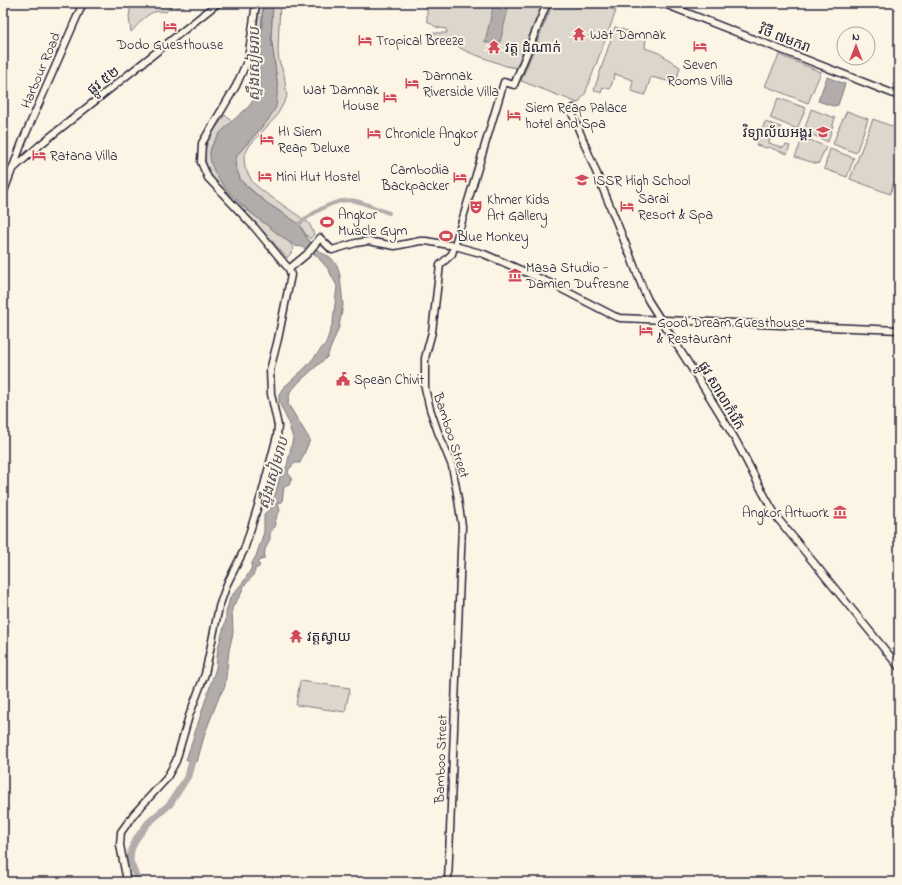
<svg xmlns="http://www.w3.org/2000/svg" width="902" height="885" font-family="'Indie Flower','Noto Sans Khmer',sans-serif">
<rect width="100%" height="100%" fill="#fcf5e5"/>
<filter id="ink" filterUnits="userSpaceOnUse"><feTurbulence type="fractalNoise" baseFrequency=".025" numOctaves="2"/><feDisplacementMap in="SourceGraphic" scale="8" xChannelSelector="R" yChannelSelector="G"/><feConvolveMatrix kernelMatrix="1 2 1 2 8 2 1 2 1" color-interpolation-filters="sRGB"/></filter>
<g filter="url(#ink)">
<path fill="#dcd6cc" stroke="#7f7c84" d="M131,3H183L178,8L174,5L168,9L166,12C149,8 142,21 131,32L129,17Z
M260,3H263L261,33L256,32Z
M273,3H280L278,51L279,61L284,74L287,97L276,117L250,145L244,156L245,168L253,183L264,192L309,223L314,234L310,239L306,235L299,224L267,203L241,181L235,165L237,155L268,120L278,88L271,36Z
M427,3H544L517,68L506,66L468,52L460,48L454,42L438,37L437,39L429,38L431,33H447L446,29L436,27L427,21Z
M553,3H595L616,11L585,94L578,103L521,81Z
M615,27L646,37L645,48L659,53L680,67L676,83L651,77L645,95L631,91L633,80L615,74L610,89L603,87L601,93L594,90Z
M779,55L821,72L808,103L765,86Z
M778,98L806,108L797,129L770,118Z
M811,109L835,118L828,142L804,131Z
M847,111L868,119L856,153L833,144L840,125Z
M225,115L232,122C222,130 212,141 210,153L241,205L289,242L294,249L287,258C277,247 267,234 256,224C240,208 202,177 205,153C206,139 217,127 225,115Z
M873,119L899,129V170L890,194L850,179Z
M765,122L781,127L779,132L768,129L766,137L770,139L769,143L783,148L786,145L790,146L787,154L768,147L767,148L756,145Z
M803,137L826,147L818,164L795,157Z
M830,149L854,158L847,177L824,169Z
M300,681L350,688L345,712L296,705Z"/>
<path fill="#b2adab" stroke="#78757e" d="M263,3H273L271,36L278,88L276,107L268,120L237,155L235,165L241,181L251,190L267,203L299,224L308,240L320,252L330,257L337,265L340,276L343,305L339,327L327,357L300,381L290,392L288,404L310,440L300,463H295L289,469L288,473L292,478L289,485L284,487L282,502L278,503L280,511L277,515L274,527L270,534V539L265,550L264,559L260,560L257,563L260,565L258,568H255V571L252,577L244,586L241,594L232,608L233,633L229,650L225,686L219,697L205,733L197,762L186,760L216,668L218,648L226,620V613L230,598L244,581L251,569L252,563L256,556L264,532V514L271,508V500L276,492L280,476L287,466L293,438L287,419L279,402V395L282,389L306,367L326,343L333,322L337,286L328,269L316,255L302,247L295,246L289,242C267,225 201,181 211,148C214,140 222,131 227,126C243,110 255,107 259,83Z
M494,3L509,5L499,46L485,42Z
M827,77L845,84L838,105L833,106L818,101Z"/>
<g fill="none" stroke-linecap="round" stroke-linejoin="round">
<path stroke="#b2adab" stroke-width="4" d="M299,224C314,212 337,197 356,201C367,204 378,209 389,213"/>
<path stroke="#b2adab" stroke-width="7" d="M138,882L130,861L131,850L136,839L148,823L170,804L188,776L194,753"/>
<g stroke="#22223b" stroke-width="9">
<path id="secondary" d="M662,3L899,96
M574,108L572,113L630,255L643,289L648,300C677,346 708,392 735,439C750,466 762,494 779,520L899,667
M3,178L41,144L218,3
M3,194L23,140L83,3
M289,269L307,254L320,238L332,250L356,243L368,241L395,246L420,241H426L455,246L484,254L505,263L550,283L614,316L620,318L899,330
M127,882L120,845L121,832L134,814L166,779L176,761L189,716L205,674L219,607L227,584L244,550L262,493L277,436L278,426L271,394L270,370L278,339L291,275L289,269L255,228L208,178L201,162L202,143L236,86L248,59L256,3
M448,882L462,526L457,493L452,466L438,432L430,409L425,388V358L432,332L440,265L452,254L504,82L514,85L547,3"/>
</g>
<use href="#secondary" stroke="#fcf5e5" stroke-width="6"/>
</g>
</g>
<defs>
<g id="hotel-bare" transform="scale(1.08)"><path d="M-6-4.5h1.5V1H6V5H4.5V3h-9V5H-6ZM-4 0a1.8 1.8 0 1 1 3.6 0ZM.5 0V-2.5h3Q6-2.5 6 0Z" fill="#d1495b" stroke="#fcf5e5" stroke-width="2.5" paint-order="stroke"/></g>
<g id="temple-bare" transform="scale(1.08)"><path d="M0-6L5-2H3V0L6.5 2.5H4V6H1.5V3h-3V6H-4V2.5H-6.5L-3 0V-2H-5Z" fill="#d1495b" stroke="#fcf5e5" stroke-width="2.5" paint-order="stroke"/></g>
<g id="school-bare" transform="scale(1.08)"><path d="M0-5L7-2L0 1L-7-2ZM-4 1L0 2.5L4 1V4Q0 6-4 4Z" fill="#d1495b" stroke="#fcf5e5" stroke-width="2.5" paint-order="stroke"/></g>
<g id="theatre-bare" transform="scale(1.08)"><path d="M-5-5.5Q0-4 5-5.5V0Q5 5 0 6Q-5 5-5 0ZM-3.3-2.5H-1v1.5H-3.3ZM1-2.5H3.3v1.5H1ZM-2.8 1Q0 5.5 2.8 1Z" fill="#d1495b" stroke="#fcf5e5" stroke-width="2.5" paint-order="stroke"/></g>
<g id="stadium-bare" transform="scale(1.08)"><path d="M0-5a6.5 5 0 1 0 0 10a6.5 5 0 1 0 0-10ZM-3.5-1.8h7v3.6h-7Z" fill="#d1495b" stroke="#fcf5e5" stroke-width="2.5" paint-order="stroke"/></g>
<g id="museum-bare" transform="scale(1.08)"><path d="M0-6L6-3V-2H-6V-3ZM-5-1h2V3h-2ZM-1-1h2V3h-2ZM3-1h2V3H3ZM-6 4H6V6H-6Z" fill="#d1495b" stroke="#fcf5e5" stroke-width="2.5" paint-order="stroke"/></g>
<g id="civic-bare" transform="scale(1.08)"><path d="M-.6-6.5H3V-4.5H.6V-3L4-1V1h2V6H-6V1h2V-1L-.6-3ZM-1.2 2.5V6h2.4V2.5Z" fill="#d1495b" stroke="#fcf5e5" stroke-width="2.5" paint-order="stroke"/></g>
</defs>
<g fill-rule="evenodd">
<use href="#hotel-bare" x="170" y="26"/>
<use href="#temple-bare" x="579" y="34"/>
<use href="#hotel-bare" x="365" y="40"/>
<use href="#hotel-bare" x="700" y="46"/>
<use href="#temple-bare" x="494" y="47"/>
<use href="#hotel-bare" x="412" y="83"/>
<use href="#hotel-bare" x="390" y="97"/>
<use href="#hotel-bare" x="514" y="115"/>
<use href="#school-bare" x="823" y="132"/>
<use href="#hotel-bare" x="374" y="133"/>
<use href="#hotel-bare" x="267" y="139"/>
<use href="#hotel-bare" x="39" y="155"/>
<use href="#hotel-bare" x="265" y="176"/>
<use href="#hotel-bare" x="460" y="177"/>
<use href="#school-bare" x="582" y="180"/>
<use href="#hotel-bare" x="627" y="206"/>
<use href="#theatre-bare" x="476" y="207"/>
<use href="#stadium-bare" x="327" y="222"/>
<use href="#stadium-bare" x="446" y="236"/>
<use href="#museum-bare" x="515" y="275"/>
<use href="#hotel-bare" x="646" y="330"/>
<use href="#civic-bare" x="343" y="379"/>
<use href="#museum-bare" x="840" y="512"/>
<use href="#temple-bare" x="296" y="636"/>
</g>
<g text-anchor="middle" stroke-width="4" stroke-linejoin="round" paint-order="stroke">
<g font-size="14" fill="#22223b" stroke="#fcf5e5" text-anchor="start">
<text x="590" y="39">Wat Damnak</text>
<text x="376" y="45">Tropical Breeze</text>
<text x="170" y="49" text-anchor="middle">Dodo Guesthouse</text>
<text x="505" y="52">វត្ត ដំំណាក់</text>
<text x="700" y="69" text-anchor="middle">Seven<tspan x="700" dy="16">Rooms Villa</tspan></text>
<text x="423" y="80">Damnak<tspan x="423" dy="16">Riverside Villa</tspan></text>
<text x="379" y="94" text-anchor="end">Wat Damnak<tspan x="379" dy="16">House</tspan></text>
<text x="525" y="112">Siem Reap Palace<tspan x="525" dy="16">hotel and Spa</tspan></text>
<text x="278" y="136">HI Siem<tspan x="278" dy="16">Reap Deluxe</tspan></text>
<text x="812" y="137" text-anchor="end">វិទ្យាល័យអង្គរ</text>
<text x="385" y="138">Chronicle Angkor</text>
<text x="50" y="160">Ratana Villa</text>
<text x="449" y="174" text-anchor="end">Cambodia<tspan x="449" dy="16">Backpacker</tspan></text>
<text x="276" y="181">Mini Hut Hostel</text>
<text x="593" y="185">ISSR High School</text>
<text x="638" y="203">Sarai<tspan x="638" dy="16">Resort &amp; Spa</tspan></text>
<text x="487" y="204">Khmer Kids<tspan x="487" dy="16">Art Gallery</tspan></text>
<text x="338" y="219">Angkor<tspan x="338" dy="16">Muscle Gym</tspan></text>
<text x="457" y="241">Blue Monkey</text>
<text x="526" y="272">Masa Studio -<tspan x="526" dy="16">Damien Dufresne</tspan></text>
<text x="657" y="327">Good Dream Guesthouse<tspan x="657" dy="16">&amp; Restaurant</tspan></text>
<text x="354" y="384">Spean Chivit</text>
<text x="829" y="517" text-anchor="end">Angkor Artwork</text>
<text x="307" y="641">វត្តស្វាយ</text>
</g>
<g font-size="14" fill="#22223b" stroke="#fcf5e5">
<text transform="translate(785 38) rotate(21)" y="5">វិថី ៧មករា</text>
<text transform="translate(40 70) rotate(-67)" y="5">Harbour Road</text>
<text transform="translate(103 80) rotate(-38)" y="5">ផ្លូវ ៥២</text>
<text transform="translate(722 395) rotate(59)" y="5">ផ្លូវ សាលាកំរើក</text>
<text transform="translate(452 435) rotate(72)" y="5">Bamboo Street</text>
<text transform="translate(440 759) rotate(-88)" y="5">Bamboo Street</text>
</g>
<g font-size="15" font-style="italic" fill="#545362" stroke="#fcf5e5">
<text transform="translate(254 64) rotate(-90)" y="5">ស្ទឹងសៀមរាប</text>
<text transform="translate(273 473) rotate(-74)" y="5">ស្ទឹងសៀមរាប</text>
</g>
</g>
<rect width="902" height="885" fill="none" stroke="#fcf5e5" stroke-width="16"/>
<rect x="8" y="8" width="886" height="869" fill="none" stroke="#22223b" stroke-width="1.5" filter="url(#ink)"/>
<g transform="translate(856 46)"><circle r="19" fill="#fcf5e5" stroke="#a5a1a1"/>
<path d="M0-3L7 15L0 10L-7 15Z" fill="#d1495b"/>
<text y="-6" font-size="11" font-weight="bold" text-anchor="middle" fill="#22223b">N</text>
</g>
</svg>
